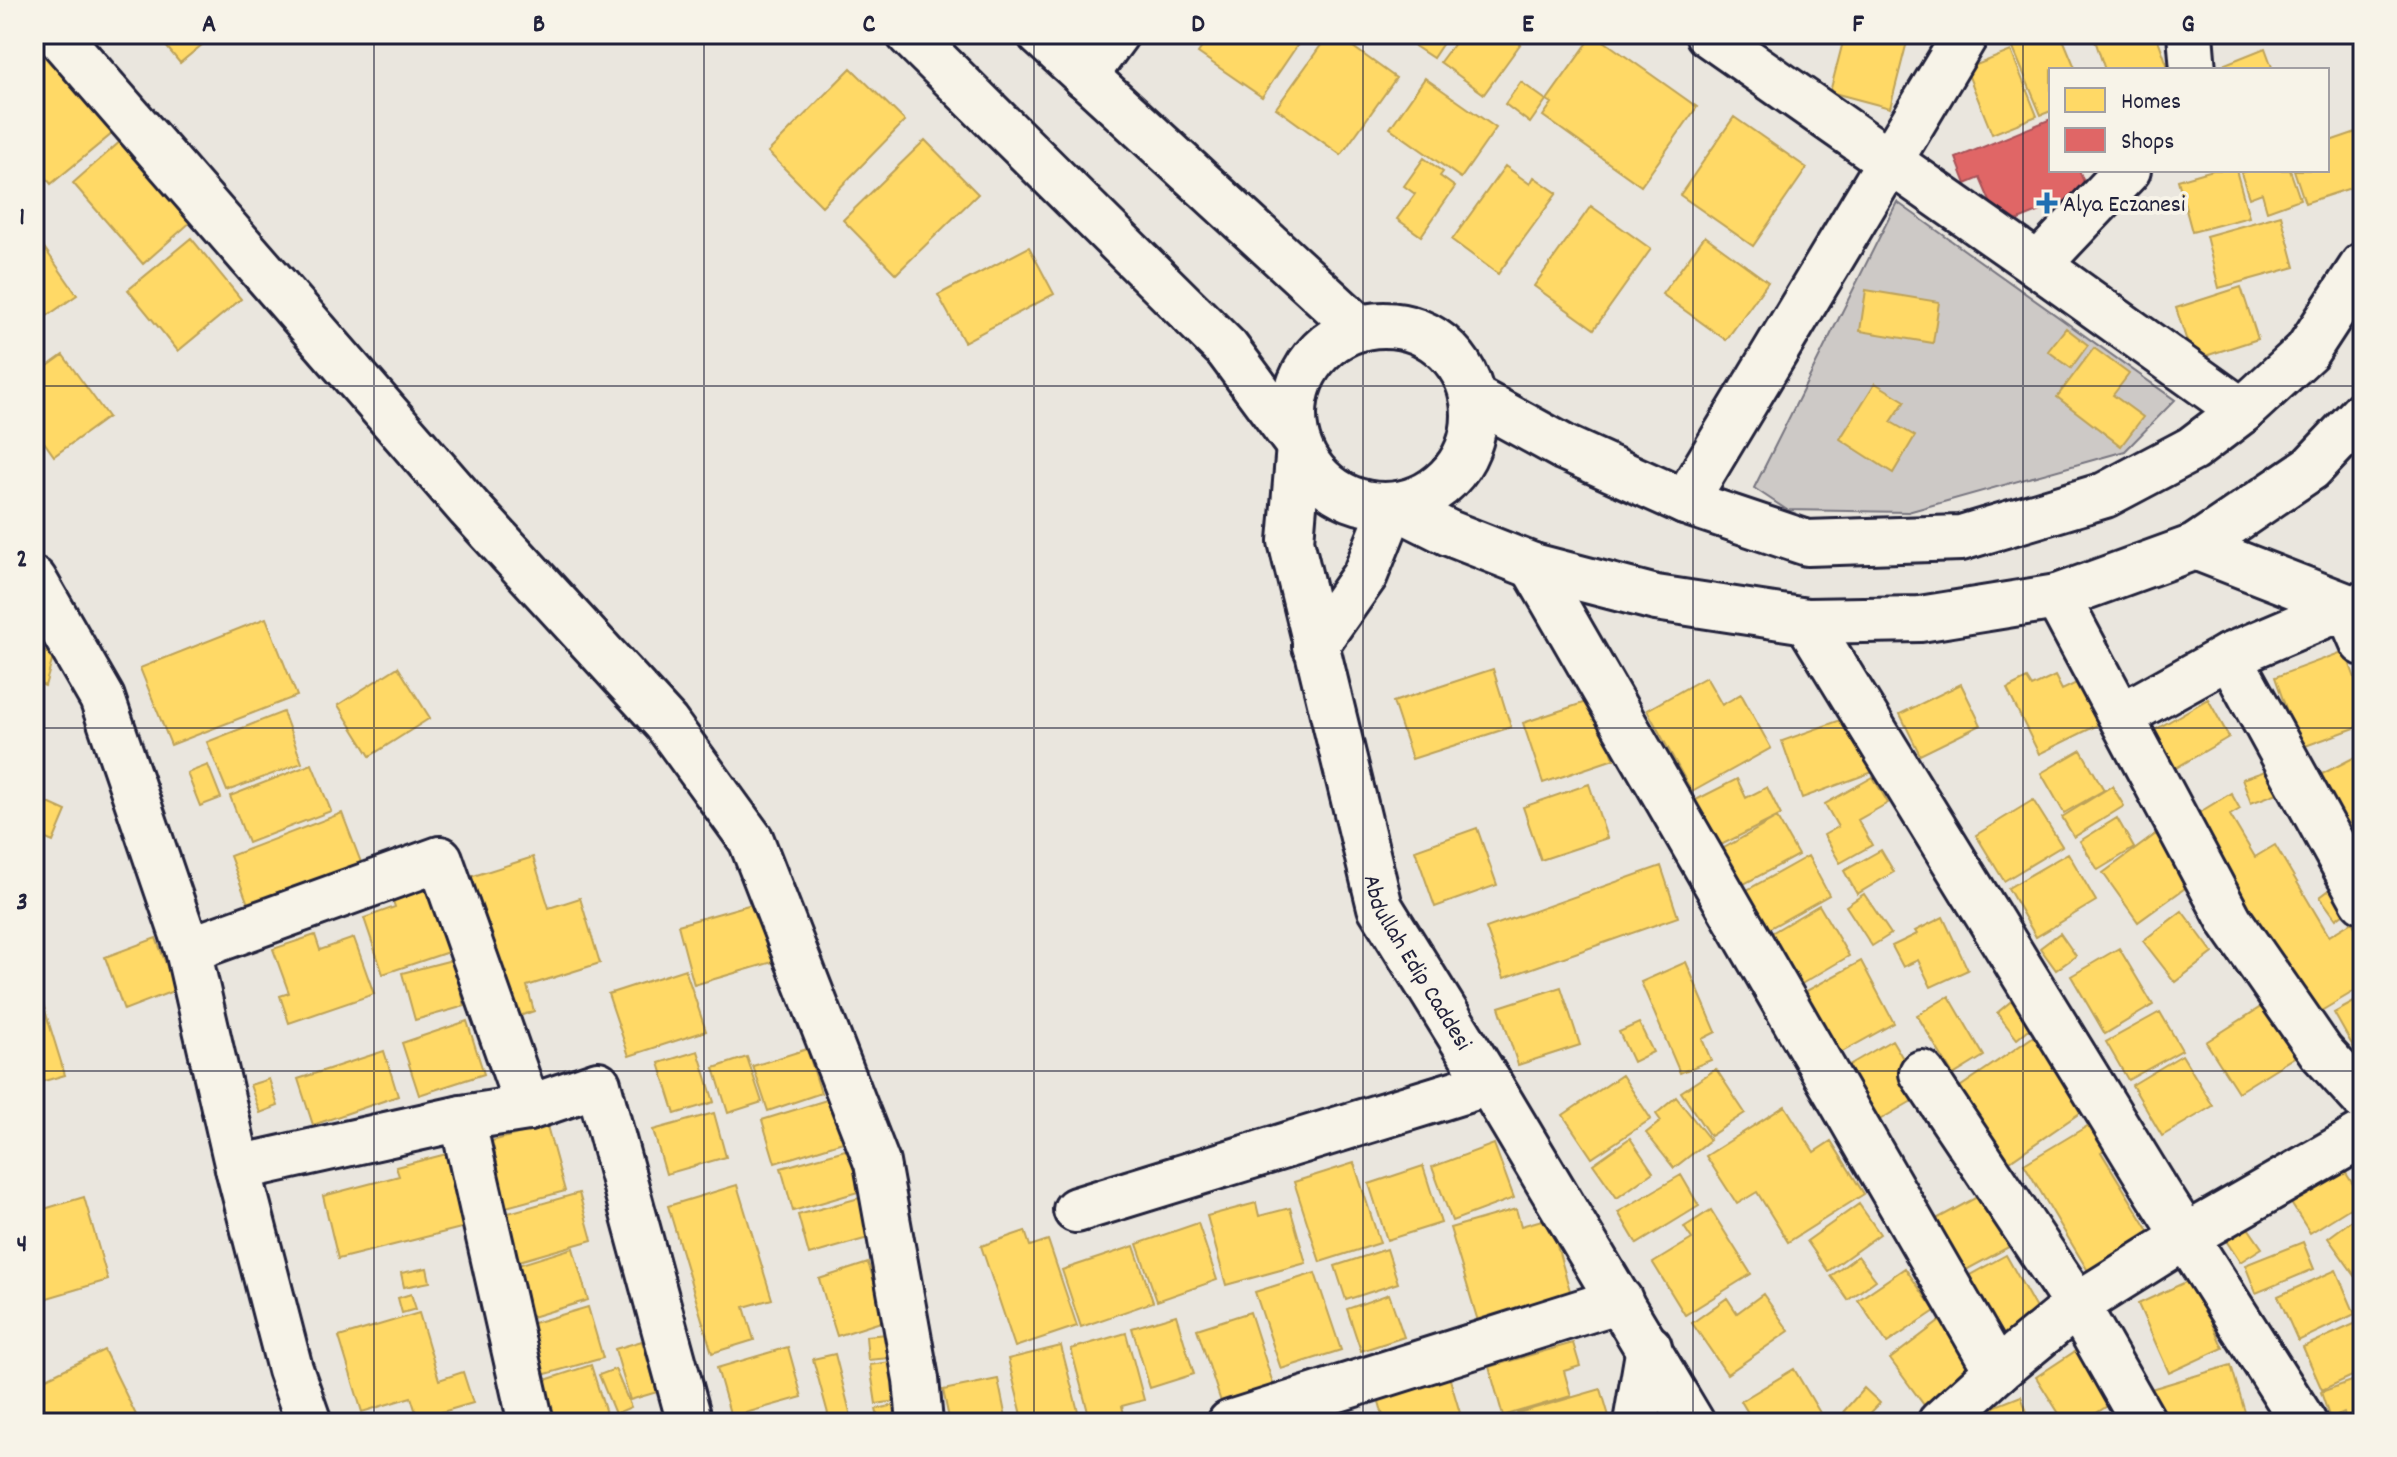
<svg xmlns="http://www.w3.org/2000/svg" width="2397" height="1457" font-family="Dekko,sans-serif">
<rect width="100%" height="100%" fill="#eae6de"/>
<filter id="ink" filterUnits="userSpaceOnUse"><feTurbulence type="fractalNoise" baseFrequency=".0125" numOctaves="2"/><feDisplacementMap in="SourceGraphic" scale="16" xChannelSelector="R" yChannelSelector="G"/><feConvolveMatrix kernelMatrix="1 2 1 2 8 2 1 2 1" color-interpolation-filters="sRGB"/></filter>
<g filter="url(#ink)">
<path fill="#cdc9c6" stroke="#787680" stroke-width="2" d="M1897,202L2175,400L2125,451L1908,512L1787,510L1754,488Z"/>
<path fill="#ffd966" stroke="#bda259" stroke-width="2" d="M156,34H215L180,63Z
M1211,34H1305L1262,97L1198,53Z
M1329,34H1335L1396,78L1341,155L1276,108Z
M1403,34H1449L1433,58L1401,37Z
M1461,34H1488L1492,37L1494,34H1518L1524,39L1484,94L1440,62Z
M1594,34L1697,107L1641,186L1543,116L1552,103L1547,100Z
M1845,34H1909L1890,108L1830,92Z
M2007,34H2061L2076,70H2051V111L2041,115Z
M2093,34H2156L2169,70H2105Z
M36,41L113,133L51,184L34,163V43Z
M2265,48L2273,70H2216L2215,68Z
M2011,51L2037,116L1992,134L1966,69Z
M851,68L905,121L822,206L768,152Z
M1425,78L1496,128L1461,178L1390,128Z
M1521,82L1546,100L1530,123L1505,104Z
M1734,117L1807,168L1753,246L1680,195Z
M2356,132L2363,153V184L2305,203L2294,170H2327V142Z
M122,140L192,221L143,264L73,183Z
M925,140L978,194L896,274L843,220Z
M1424,158L1443,172L1440,176L1455,187L1421,236L1397,219L1415,194L1404,186Z
M1505,166L1530,184L1534,177L1557,193L1498,274L1452,240Z
M2213,170H2236L2249,217L2192,232L2178,180Z
M2250,170H2290L2300,199L2267,211L2262,193L2249,198L2241,173Z
M1591,206L1651,249L1594,329L1534,286Z
M2281,215L2295,267L2219,288L2206,236Z
M34,233L77,295L34,325Z
M1705,236L1768,282L1726,340L1662,294Z
M191,238L241,299L178,351L128,290Z
M1029,247L1054,294L964,342L938,295Z
M2241,287L2258,339L2193,360L2176,308Z
M1866,290L1939,302L1933,343L1860,331Z
M2066,328L2088,345L2071,368L2048,351Z
M2094,348L2129,374L2113,395L2143,417L2121,446L2057,397Z
M63,355L108,417L54,456L34,428V376Z
M1875,383L1905,401L1891,422L1915,436L1893,473L1840,439Z
M266,618L297,696L171,745L140,668Z
M34,648L54,654L45,686L34,682Z
M2345,651L2363,700V725L2300,748L2275,677Z
M398,667L430,718L370,756L338,705Z
M1493,669L1511,727L1412,759L1393,702Z
M2055,676L2062,690L2091,676L2112,718L2039,754L2007,689L2027,679L2032,687Z
M1706,677L1722,705L1741,694L1771,748L1692,792L1647,710Z
M1961,684L1981,725L1920,755L1900,714Z
M1595,699L1614,759L1543,783L1523,723Z
M2208,699L2229,737L2162,776L2141,738Z
M283,712L302,763L227,791L207,742Z
M1852,716L1873,772L1802,798L1782,741Z
M2081,750L2104,790L2064,813L2041,773Z
M2363,753V822L2342,832L2314,778Z
M312,764L331,811L248,843L230,796Z
M208,765L221,798L200,806L187,773Z
M2277,767L2286,790L2251,803L2242,779Z
M1873,777L1888,803L1858,820L1872,845L1840,863L1824,835L1838,827L1825,804Z
M1737,779L1746,798L1767,787L1781,815L1705,853L1682,807Z
M1589,784L1607,838L1541,860L1523,807Z
M2112,786L2124,806L2074,837L2062,817Z
M2231,793L2240,809L2230,815L2255,857L2275,845L2329,936L2352,922L2363,940V986L2311,1017L2192,817Z
M37,798L66,811L53,842L34,834V804Z
M2033,800L2062,846L2004,881L1976,835Z
M342,813L367,878L254,920L230,856Z
M1777,818L1798,855L1729,892L1710,856Z
M2117,818L2134,848L2098,870L2080,841Z
M1477,828L1497,885L1435,907L1415,850Z
M2156,834L2192,883L2138,922L2103,873Z
M1881,850L1894,872L1857,894L1844,871Z
M2068,853L2096,901L2036,937L2008,888Z
M1808,856L1829,895L1761,933L1740,894Z
M533,857L549,908L580,898L600,963L527,986L534,1011L508,1020L464,879Z
M1661,866L1678,917L1504,978L1486,928Z
M432,885L454,950L383,974L364,918L395,907L392,898Z
M2332,888L2348,910L2336,919L2320,897Z
M1864,894L1891,934L1872,946L1846,906Z
M759,902L776,961L694,985L678,925Z
M1819,905L1849,956L1793,989L1763,938Z
M2182,911L2213,953L2175,982L2143,941Z
M1943,917L1968,970L1931,987L1918,960L1903,967L1892,946L1917,934L1915,931Z
M2060,933L2076,956L2056,970L2040,948Z
M315,935L320,950L354,938L374,994L289,1023L280,996L289,993L273,949Z
M156,938L176,990L124,1010L105,957Z
M2119,948L2153,1005L2105,1034L2071,976Z
M452,960L465,1006L415,1020L402,973Z
M1861,961L1894,1023L1826,1061L1792,999Z
M1686,962L1716,1032L1702,1039L1711,1060L1680,1073L1641,982Z
M685,969L706,1031L629,1056L608,994Z
M34,975L65,1075L34,1084Z
M1561,987L1580,1045L1518,1065L1499,1007Z
M2021,993L2041,1019L2017,1039L1997,1013Z
M1949,996L1984,1056L1953,1075L1917,1015Z
M2363,997V1064L2334,1013Z
M2264,1005L2296,1056L2238,1092L2206,1042Z
M2160,1012L2182,1050L2128,1080L2106,1042Z
M467,1021L484,1074L419,1095L402,1043Z
M1639,1023L1653,1052L1633,1062L1619,1032Z
M2040,1032L2090,1106L2004,1165L1954,1091Z
M1892,1040L1924,1094L1869,1126L1837,1072Z
M807,1049L821,1093L768,1111L753,1066Z
M384,1051L398,1096L313,1125L298,1079Z
M698,1051L714,1102L675,1114L659,1063Z
M2182,1055L2213,1106L2162,1136L2132,1085Z
M747,1057L762,1102L728,1113L714,1068Z
M1716,1069L1745,1113L1710,1136L1681,1092Z
M1622,1075L1651,1119L1592,1158L1563,1115Z
M269,1079L278,1106L260,1113L250,1085Z
M1676,1097L1710,1140L1674,1168L1646,1133L1661,1121L1656,1114Z
M833,1098L846,1141L775,1163L762,1120Z
M1785,1106L1814,1152L1831,1141L1864,1194L1788,1242L1757,1192L1737,1204L1706,1156Z
M714,1113L726,1157L666,1174L653,1130Z
M2094,1122L2110,1147L2101,1152L2157,1244L2094,1281L2024,1164Z
M547,1126L565,1191L488,1212L470,1147Z
M1630,1138L1653,1172L1617,1198L1593,1164Z
M1494,1144L1514,1198L1452,1221L1432,1167Z
M856,1147L868,1189L793,1211L781,1168Z
M462,1150L481,1223L338,1259L323,1196L399,1176L396,1167Z
M1354,1163L1380,1243L1320,1262L1294,1182Z
M1423,1166L1441,1223L1387,1240L1369,1184Z
M2342,1167L2363,1200L2310,1233L2289,1200Z
M1681,1175L1699,1206L1637,1244L1618,1212Z
M737,1185L772,1299L744,1307L754,1340L712,1353L668,1206Z
M1988,1191L2016,1243L1957,1275L1929,1223Z
M579,1193L592,1240L505,1265L491,1218Z
M84,1197L108,1280L34,1302V1212Z
M863,1197L875,1236L809,1255L798,1215Z
M1256,1203L1259,1216L1290,1208L1306,1263L1226,1285L1207,1216Z
M1859,1204L1880,1234L1828,1271L1807,1241Z
M1516,1209L1521,1226L1549,1218L1573,1301L1480,1328L1450,1228Z
M1711,1210L1751,1274L1685,1315L1653,1263L1692,1239L1684,1227Z
M2363,1212V1287L2328,1238Z
M2244,1222L2262,1248L2240,1262L2223,1236Z
M1198,1223L1217,1280L1157,1301L1137,1244Z
M1025,1231L1030,1246L1048,1240L1077,1326L1015,1347L981,1246Z
M2303,1242L2314,1269L2256,1293L2245,1265Z
M1134,1246L1153,1302L1081,1327L1062,1270Z
M573,1248L588,1300L512,1323L496,1272Z
M1387,1249L1398,1283L1346,1300L1335,1266Z
M2006,1255L2043,1321L1998,1346L1961,1280Z
M1858,1256L1876,1280L1848,1300L1831,1276Z
M868,1263L887,1320L837,1336L819,1279Z
M427,1268L430,1282L404,1287L401,1273Z
M1905,1268L1935,1311L1887,1343L1858,1300Z
M2336,1270L2355,1314L2298,1341L2278,1296Z
M1315,1273L1341,1350L1281,1369L1255,1292Z
M2192,1279L2223,1348L2169,1373L2138,1304Z
M411,1294L416,1309L402,1313L398,1298Z
M1389,1294L1404,1337L1361,1351L1347,1309Z
M1763,1294L1789,1331L1727,1374L1692,1323L1727,1298L1737,1313Z
M588,1307L603,1358L535,1377L520,1327Z
M1250,1312L1277,1396L1225,1414L1197,1329Z
M419,1313L439,1380L463,1372L473,1403L418,1419L411,1397L362,1412L339,1337Z
M1176,1315L1194,1374L1150,1388L1132,1328Z
M1944,1318L1982,1368L1927,1409L1890,1359Z
M2363,1320V1371L2322,1390L2303,1347Z
M898,1333L901,1357L868,1360L866,1336Z
M1126,1333L1144,1400L1122,1406L1126,1422L1091,1423L1071,1349Z
M642,1341L657,1392L630,1400L615,1349Z
M1573,1343L1580,1366L1564,1371L1571,1396L1503,1416L1489,1367Z
M1061,1346L1079,1415L1048,1423H1024L1008,1359Z
M788,1347L802,1397L731,1417L717,1368Z
M2080,1348L2115,1401L2081,1423H2065L2036,1377Z
M104,1350L140,1423H41L34,1409V1384Z
M835,1354L851,1416L830,1421L813,1359Z
M897,1361L903,1400L876,1404L870,1365Z
M591,1365L609,1423H546L533,1384Z
M2231,1365L2247,1419L2235,1423H2161L2151,1389Z
M615,1369L631,1407L615,1414L599,1375Z
M1794,1369L1826,1423H1754L1741,1401Z
M1449,1376L1463,1423H1385L1378,1398Z
M2363,1377V1423H2347L2344,1413L2330,1419L2321,1392Z
M998,1379L1007,1423H950L943,1390Z
M1864,1388L1880,1403L1861,1423H1858L1844,1411Z
M1601,1389L1611,1423H1520L1518,1413Z
M2021,1396L2031,1423H1975L1996,1415L1993,1407Z
M911,1402L915,1423H879L876,1409Z
M1337,1410L1341,1423H1300Z"/>
<path fill="#e06666" stroke="#a75259" stroke-width="2" d="M2051,119V170H2079L2088,192L2001,227L1980,178L1966,184L1956,158Z"/>
<g fill="none" stroke-linecap="round" stroke-linejoin="round">
<g stroke="#22223b" stroke-width="50">
<g id="minor">
<path d="M57,34L469,508L666,723L751,840L877,1163L916,1379L920,1423"/>
<path d="M1708,34L2038,265L2242,411"/>
<path d="M2190,34L2193,70"/>
<path d="M1085,76L1116,34"/>
<path d="M2038,265L2128,170"/>
<path id="s1" d="M1299,446L1291,541L1380,907L1489,1083L1692,1423"/>
<path d="M1685,502L1966,34"/>
<path d="M2195,547L2347,606L2361,607"/>
<path d="M1533,566L1997,1371"/>
<path d="M34,580L102,698L188,950L238,1168L290,1369L309,1423"/>
<path d="M2057,597L2230,921L2321,1052L2363,1098"/>
<path d="M1807,621L2158,1193L2304,1423"/>
<path d="M1315,646L1365,575L1393,505"/>
<path d="M2229,656L2363,900"/>
<path d="M2121,716L2229,656L2347,606L2363,643"/>
<path d="M188,950L440,859L528,1108"/>
<path d="M1922,1073L2077,1305L2187,1236L2363,1135"/>
<path d="M462,1118L528,1108L598,1084L690,1423"/>
<path d="M238,1168L462,1118L531,1423"/>
<path d="M1076,1210L1489,1083"/>
<path d="M1230,1423L1620,1300"/>
<path d="M1636,1423L1649,1347"/>
<path d="M1940,1423L1997,1371L2077,1305L2144,1423"/>
</g>
</g>
<g stroke="#22223b" stroke-width="50">
<path id="major" d="M909,34L1227,349L1299,446
M1040,34L1358,327
M1294 415a90 90 0 1 1 180 0a90 90 0 1 1-180 0Z
M1472,397L1565,448L1685,502L1807,543L1961,538L2105,495L2192,449L2242,411L2307,351L2363,265
M1393,505L1449,533L1533,566L1656,598L1807,621L1920,619L2057,597L2195,547L2311,468L2363,413"/>
</g>
<use href="#minor" stroke="#f7f3e8" stroke-width="44"/>
<use href="#major" stroke="#f7f3e8" stroke-width="44"/>
</g>
</g>
<path fill="none" stroke="#22223b" stroke-width="2" stroke-opacity="0.55" d="M374,34V1423M704,34V1423M1034,34V1423M1363,34V1423M1693,34V1423M2023,34V1423M34,386H2363M34,728H2363M34,1071H2363"/>
<path fill="#1f6fb2" stroke="#f7f3e8" stroke-width="3" d="M2043 191h8v8h8v8h-8v8h-8v-8h-8v-8h8z"/>
<g text-anchor="middle" stroke-width="8" stroke-linejoin="round" paint-order="stroke">
<g font-size="24" fill="#22223b" stroke="#f7f3e8" text-anchor="start">
<text x="2063" y="211">Alya Eczanesi</text>
</g>
<g font-size="24" fill="#22223b" stroke="#f7f3e8">
<text dy="8" stroke="none"><textPath href="#s1" startOffset="538">Abdullah Edip Caddesi</textPath></text>
</g>
</g>
<rect width="2397" height="1457" fill="none" stroke="#f7f3e8" stroke-width="88"/>
<rect x="2049" y="68" width="280" height="104" fill="#f7f3e8" stroke="#a29fa3" stroke-width="2"/>
<rect x="2065" y="88" width="40" height="24" fill="#ffd966" stroke="#a29fa3" stroke-width="2"/>
<text x="2121" y="108" font-size="24" fill="#22223b">Homes</text>
<rect x="2065" y="128" width="40" height="24" fill="#e06666" stroke="#a29fa3" stroke-width="2"/>
<text x="2121" y="148" font-size="24" fill="#22223b">Shops</text>
<rect x="44" y="44" width="2309" height="1369" fill="none" stroke="#22223b" stroke-width="3"/>
<g font-size="26" text-anchor="middle" font-weight="bold" fill="#22223b">
<text x="209" y="31">A</text>
<text x="539" y="31">B</text>
<text x="869" y="31">C</text>
<text x="1198" y="31">D</text>
<text x="1528" y="31">E</text>
<text x="1858" y="31">F</text>
<text x="2188" y="31">G</text>
<text x="22" y="224">1</text>
<text x="22" y="566">2</text>
<text x="22" y="909">3</text>
<text x="22" y="1251">4</text>
</g>
</svg>
